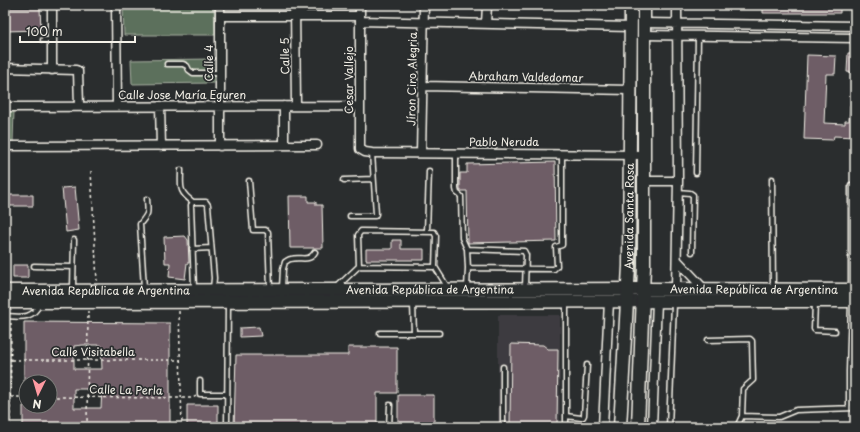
<svg xmlns="http://www.w3.org/2000/svg" width="860" height="432" font-family="'Playpen Sans',sans-serif">
<rect width="100%" height="100%" fill="#2a2d2e"/>
<filter id="ink" filterUnits="userSpaceOnUse"><feTurbulence type="fractalNoise" baseFrequency=".025" numOctaves="2"/><feDisplacementMap in="SourceGraphic" scale="8" xChannelSelector="R" yChannelSelector="G"/><feConvolveMatrix kernelMatrix="1 2 1 2 8 2 1 2 1" color-interpolation-filters="sRGB"/></filter>
<g filter="url(#ink)">
<path fill="#3e3b3f" d="M498,315H560V427H498Z"/>
<path fill="#5c705b" stroke="#a8b0a2" d="M123,5H214L215,35H124Z
M635,5H642L638,282H630Z
M213,59L214,83L132,84L131,60Z
M5,111H14L13,142H5Z"/>
<path fill="#6e5d66" stroke="#f4f1e8" fill-rule="evenodd" d="M763,5H840V13H763Z
M5,8H40L41,30L5,31Z
M848,53H855V73L847,72Z
M807,55L836,56L835,74H826L824,123L845,124V121H849L850,105H855V137L834,136L833,140L804,139Z
M555,162L556,241L468,243L467,191H460V173H467V164Z
M75,187L79,230L66,232L62,188Z
M5,195H33V206H5Z
M289,196H308V202H316V205H322L323,248H290Z
M185,236L188,240L189,263H187L185,279L169,277L170,263H165L164,237Z
M392,240H401V249H424V260H366V249H392Z
M13,265H28V278H13Z
M24,322L170,323V427H23V406H50V382H24ZM83,345H101L102,369H74V346ZM74,389H102L101,408H74Z
M259,327L261,336L240,337V328Z
M511,344L543,345L548,349H558L557,426L510,425Z
M348,347H397V393H377V427H234L236,355H348Z
M398,395H434V426H398Z
M187,405H218V427H187Z"/>
<g fill="none" stroke-linecap="round" stroke-linejoin="round">
<g stroke="#f4f1e8" stroke-width="7">
<path id="lane" d="M43,40H52
M167,64H183L187,66L189,70L193,73H220
M456,154V189L457,193L461,196L462,238L467,249L468,268L554,269L557,266L556,247L562,245V154
M181,170C181,187 178,191 193,202
M696,173L698,36
M772,179L773,289
M344,180L373,179
M249,181L253,230H265L268,232L270,289
M678,192L690,193L693,195L692,252
M350,216H375L376,214L372,153
M427,232L429,171
M192,249L211,248
M467,249L524,251L526,255L525,288
M34,266L73,267
M359,266L358,235L361,231L434,232L436,236L435,267
M337,287L359,266L435,267L448,288
M73,288L74,240
M144,288L140,224C149,212 148,215 147,199
M194,288L191,205L193,202H206L208,205L214,278L213,289
M282,288L283,269L285,262C287,261 289,259 291,259C301,256 309,263 315,252
M467,288L468,268
M851,289V185
M566,302V427
M815,303L814,329L815,330L835,331
M413,304L414,333H439
M5,316C20,317 33,320 40,303
M380,333H414
M708,340L750,339L752,341L753,380L743,389L742,416L737,427
M503,367V427
M849,371L851,303
M200,381V394H227
M849,408V371H855
M566,416L581,418L583,417L584,415L587,365
M742,416L779,417L796,410L855,408
M227,427L228,303
M389,427L390,405
M669,427L674,304"/>
</g>
<g stroke="#f4f1e8" stroke-width="11">
<path id="street" d="M52,5V70
M116,5L117,106
M295,5L296,106
M360,5V149L365,152L372,153L644,155
M677,5L678,181
M854,5L855,26
M220,16H360
M360,21L631,27
M644,23L855,26
M486,24L487,5
M644,35L855,38
M5,68L76,70L78,71L79,106
M423,86L630,90
M160,106L161,146
M5,107L359,106
M284,145V106
M5,146L317,145
M220,146V5
M421,153L424,5
M644,181H678L676,289
M677,260L704,289
M603,427L609,301
M652,427L657,301"/>
</g>
<g stroke="#f4f1e8" stroke-width="15">
<g id="secondary">
<path id="s1" d="M5,291L643,289L855,290"/>
<path d="M5,302L855,301"/>
<path id="s2" d="M620,427L629,266L631,5"/>
<path d="M638,427L644,266V5"/>
</g>
</g>
<path stroke="#f4f1e8" stroke-width="1.5" stroke-dasharray="3 3" stroke-linecap="butt" d="M91,171L97,281
M179,311L182,427
M5,360H180
M5,397H26
M50,397L181,398H193L196,396
M10,427L11,323
M87,427L88,311"/>
<use href="#lane" stroke="#2a2d2e" stroke-width="4"/>
<use href="#street" stroke="#2a2d2e" stroke-width="8"/>
<use href="#secondary" stroke="#2a2d2e" stroke-width="12"/>
</g>
</g>
<g text-anchor="middle" stroke-width="3.5" stroke-linejoin="round" paint-order="stroke">
<g font-size="11" fill="#f4f1e8" stroke="#2a2d2e">
<text transform="translate(285 56) rotate(-91)" y="4">Calle 5</text>
<text transform="translate(209 63) rotate(-90)" y="4">Calle 4</text>
<text transform="translate(526 77) rotate(1)" y="4">Abraham Valdedomar</text>
<text transform="translate(412 79) rotate(-89)" y="4">Jíron Ciro Alegria</text>
<text transform="translate(349 80) rotate(-90)" y="4">Cesar Vallejo</text>
<text x="182" y="99">Calle Jose María Eguren</text>
<text x="504" y="146">Pablo Neruda</text>
<text dy="4" stroke="none"><textPath href="#s2" startOffset="211">Avenida Santa Rosa</textPath></text>
<text dy="4" stroke="none"><textPath href="#s1" startOffset="425">Avenida República de Argentina</textPath></text>
<text dy="4" stroke="none"><textPath href="#s1" startOffset="749">Avenida República de Argentina</textPath></text>
<text dy="4" stroke="none"><textPath href="#s1" startOffset="101">Avenida República de Argentina</textPath></text>
<text x="93" y="356">Calle Visitabella</text>
<text transform="translate(126 390) rotate(1)" y="4">Calle La Perla</text>
</g>
</g>
<rect width="860" height="432" fill="none" stroke="#2a2d2e" stroke-width="20"/>
<rect x="10" y="10" width="840" height="412" fill="none" stroke="#f4f1e8" stroke-width="1.5" filter="url(#ink)"/>
<g transform="translate(38 394) rotate(185)"><circle r="19" fill="#2a2d2e" stroke="#7b7b78"/>
<path d="M0-3L7 15L0 10L-7 15Z" fill="#ff9aa2"/>
<text y="-6" font-size="11" font-weight="bold" text-anchor="middle" fill="#f4f1e8">N</text>
</g>
<path d="M20 36v6h115v-6" fill="none" stroke="#f4f1e8" stroke-width="2"/>
<text x="26" y="36" font-size="12" fill="#f4f1e8" stroke="#2a2d2e" stroke-width="3" paint-order="stroke">100 m</text>
</svg>
